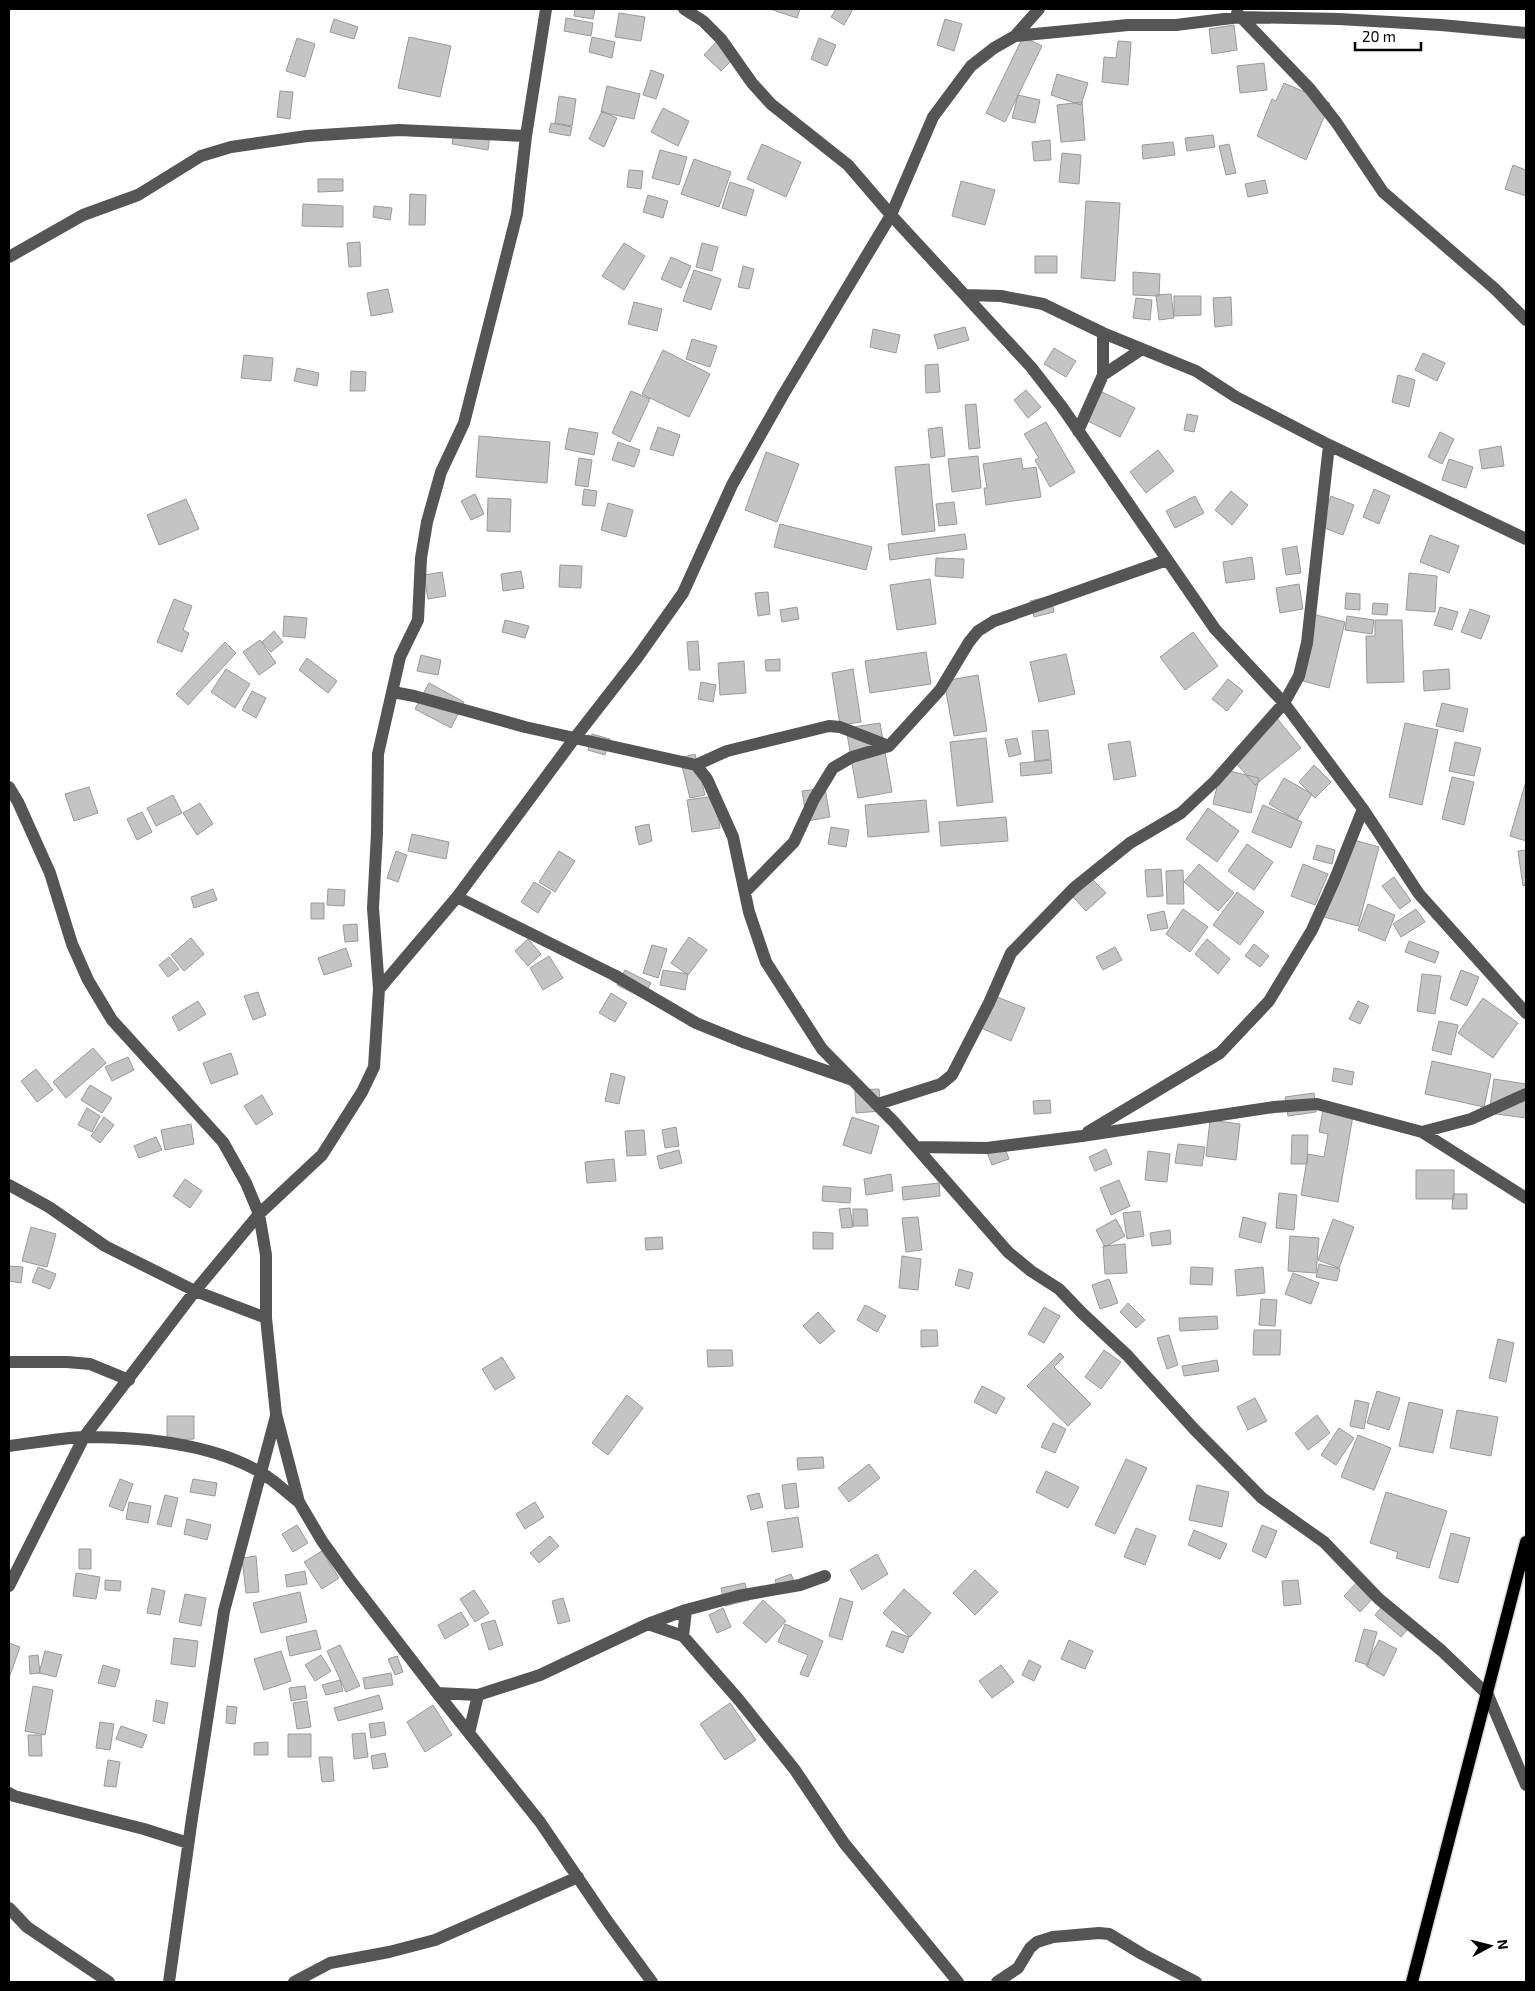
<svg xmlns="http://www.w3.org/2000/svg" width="1535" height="1991" font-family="'Exo 2',sans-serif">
<rect width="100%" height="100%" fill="#fff"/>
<path fill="#c4c4c4" stroke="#999" d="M575,9H595L593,19L574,16Z
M770,9H800L797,18Z
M836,9H853L844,25L831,17Z
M619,13L645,17L641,41L615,37Z
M566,18L593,23L591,36L564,31Z
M334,19L358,27L354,39L330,32Z
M945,19L962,24L954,51L937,45Z
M1234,25L1237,50L1212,54L1209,29Z
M409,37L451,46L440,97L398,88Z
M592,37L615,42L612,58L589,52Z
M1023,37L1042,46L1005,122L986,113Z
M297,38L315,44L305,77L286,71Z
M819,38L836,45L827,66L811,59Z
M1118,41L1131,42L1128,85L1102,82L1104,57L1116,58Z
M716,42L734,58L721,71L704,55Z
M1264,63L1267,90L1240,93L1237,66Z
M651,70L664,75L656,99L643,95Z
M1057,74L1088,83L1081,105L1051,95Z
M1284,83L1330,103L1306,160L1257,136L1272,99L1276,101Z
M607,86L640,94L634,119L601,112Z
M280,91L293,92L290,119L277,117Z
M1018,95L1040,100L1035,123L1012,118Z
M559,96L576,99L572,126L555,123Z
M1082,102L1085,140L1061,142L1057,105Z
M663,108L689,121L678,146L651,132Z
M602,111L617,118L604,147L589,139Z
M551,123L572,127L570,136L549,132Z
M455,128L490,135L488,150L452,144Z
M1213,135L1215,147L1187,151L1185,138Z
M1050,140L1051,160L1034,161L1032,142Z
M1173,142L1175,155L1143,159L1142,145Z
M762,144L801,162L786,197L747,179Z
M1229,144L1236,173L1226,175L1219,146Z
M660,150L687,157L679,185L652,178Z
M1062,153L1081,155L1079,184L1059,182Z
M694,159L731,172L719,207L681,194Z
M1513,165L1526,170V196L1505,189Z
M629,170L643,171L641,189L627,187Z
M318,179H343V191L318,192Z
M1265,180L1268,193L1248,197L1245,184Z
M961,181L995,190L985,225L952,216Z
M730,182L754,190L746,216L722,208Z
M410,194L426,195L425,225H409Z
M648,195L668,201L663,218L643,212Z
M1086,201L1120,203L1115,281L1081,278Z
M303,204L343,206V227L302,226Z
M374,206L392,208L390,220L373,217Z
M360,242L361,266L349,267L347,243Z
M624,243L645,256L624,290L602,276Z
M702,243L718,247L712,271L696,267Z
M1035,256H1057V273H1035Z
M671,257L691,266L681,288L661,279Z
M743,266L754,269L749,289L738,287Z
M694,270L721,279L711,310L683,301Z
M1133,272L1160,274L1159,296L1133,295Z
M388,289L393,312L371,316L367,293Z
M1171,294L1174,318L1159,320L1156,295Z
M1174,296H1201V315L1174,316Z
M1231,297L1232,325L1215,327L1213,298Z
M1136,298L1152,300L1150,320L1133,318Z
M634,302L662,309L657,331L628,324Z
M965,327L969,340L938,349L934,335Z
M873,329L900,335L896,353L870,347Z
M692,339L717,346L710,367L686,359Z
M1054,348L1076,361L1066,377L1044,364Z
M663,350L710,374L689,417L642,394Z
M1423,353L1445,363L1437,381L1415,370Z
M244,355L273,358L271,381L241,378Z
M938,364L940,392L926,393L925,365Z
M297,368L319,373L317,386L294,381Z
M351,371L366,372L365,391H350Z
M1398,375L1415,380L1409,407L1392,402Z
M1026,390L1041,407L1028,418L1014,400Z
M1098,390L1135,408L1120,437L1084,419Z
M631,391L650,399L630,442L612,433Z
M976,404L980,448L969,449L965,405Z
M1187,414L1198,416L1194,432L1184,430Z
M1046,422L1075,472L1050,487L1035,460L1039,458L1024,434Z
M658,427L680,435L673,456L650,449Z
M942,427L945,456L931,458L928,429Z
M569,428L598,433L594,455L565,449Z
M1440,432L1454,439L1442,464L1428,457Z
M479,436L550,442L547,483L476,477Z
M618,442L640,450L634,467L612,460Z
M1501,446L1504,466L1482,469L1479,450Z
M1158,450L1174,471L1146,493L1130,472Z
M766,452L799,464L777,522L745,510Z
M978,456L981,488L952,492L948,459Z
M579,458L592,460L588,487L575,485Z
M1021,458L1023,469L1036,467L1041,497L986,505L984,488H987L983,464Z
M1449,459L1473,467L1466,488L1442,480Z
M929,464L935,531L902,535L895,467Z
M584,489L597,491L595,506L582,505Z
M1374,489L1390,496L1379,524L1363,517Z
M1231,491L1248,505L1232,525L1215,510Z
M475,494L484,514L471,520L461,501Z
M1195,496L1204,513L1175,528L1166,511Z
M1331,496L1354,505L1343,535L1319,526Z
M488,498L511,499L510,532L487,531Z
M186,499L199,529L159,545L147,515Z
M954,502L957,524L939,526L936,504Z
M608,503L633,510L626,537L601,530Z
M780,524L872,547L866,570L774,547Z
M965,534L967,549L890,560L888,544Z
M1430,535L1459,546L1449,573L1420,562Z
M1297,546L1301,573L1286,575L1282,549Z
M1252,557L1255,579L1226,583L1223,562Z
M936,558L964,559L963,578L935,576Z
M560,565L582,566L581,588L559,587Z
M521,571L524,588L503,591L501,574Z
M442,572L446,596L428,599L424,575Z
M1409,573L1437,576L1435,612L1406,610Z
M930,579L936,624L897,630L890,585Z
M1299,584L1303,609L1280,613L1276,588Z
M768,592L770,614L758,616L755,593Z
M1346,593L1360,594V610L1345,609Z
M1051,596L1054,612L1034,617L1030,601Z
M174,599L192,606L183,630L189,633L182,652L157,642Z
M1373,603L1388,604L1387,615L1372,614Z
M797,607L799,619L782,622L780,610Z
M1440,607L1458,612L1452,630L1434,625Z
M1470,609L1490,616L1481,639L1461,632Z
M1312,614L1345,622L1329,688L1296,679Z
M284,616L307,618L305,638L283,636Z
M1347,616L1374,620L1372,634L1345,630Z
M505,620L529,626L525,638L502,632Z
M1375,620H1402L1404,682L1367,683L1366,636H1375Z
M274,631L283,642L271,652L262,642Z
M1193,632L1218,666L1185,690L1160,657Z
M260,640L276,663L259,675L243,652Z
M698,641L700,670H689L687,642Z
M225,642L236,653L188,705L176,694Z
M926,652L931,684L870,693L865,661Z
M1066,654L1075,694L1039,702L1030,662Z
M421,655L441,660L438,675L417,671Z
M307,658L337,681L328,693L299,670Z
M780,659V671H766L765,660Z
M744,661L746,693L720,695L718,663Z
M226,669L250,684L235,708L211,692Z
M853,669L861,722L840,725L832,673Z
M1449,669L1450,689L1424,691L1423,671Z
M978,675L987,731L954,736L944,681Z
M1228,679L1243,691L1227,711L1212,699Z
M701,682L716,685L713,702L698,699Z
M429,683L464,702L451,728L415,709Z
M252,691L266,698L256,718L242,710Z
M1442,703L1468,709L1463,732L1436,726Z
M1276,717L1301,748L1255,785L1230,756Z
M880,723L892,792L858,798L846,728Z
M1405,723L1438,730L1422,805L1389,797Z
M1048,730L1051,759L1035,761L1032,731Z
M592,734L610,739L605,755L588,750Z
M986,738L993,802L957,806L950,742Z
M1017,738L1021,754L1009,757L1005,740Z
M1130,741L1136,776L1114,780L1108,744Z
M1455,742L1481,748L1474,776L1449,771Z
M695,754L705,795L690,798L680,758Z
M1051,760L1052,773L1021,776L1020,763Z
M1314,765L1331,782L1315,798L1299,782Z
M1221,769L1259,778L1251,813L1213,804Z
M1452,777L1474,782L1464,825L1442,819Z
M1284,778L1312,794L1297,820L1269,804Z
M1526,781V841L1510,836Z
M89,787L98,813L74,821L65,794Z
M825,788L830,817L807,821L802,791Z
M173,795L182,813L156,826L147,808Z
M715,796L720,828L692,832L687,800Z
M926,800L929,832L868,837L865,805Z
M200,803L213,824L197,835L183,813Z
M1263,805L1302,822L1291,848L1252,832Z
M1208,808L1239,831L1217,862L1186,839Z
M142,812L152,832L137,840L127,819Z
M1006,817L1008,841L941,846L939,822Z
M649,824L652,841L639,845L635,827Z
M831,827L849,830L846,847L828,844Z
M412,834L449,842L446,859L408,851Z
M1354,840L1379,847L1358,926L1324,917Z
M1247,844L1273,862L1254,890L1228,871Z
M1317,845L1335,850L1332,864L1313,859Z
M1526,850V885L1523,886L1518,851Z
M396,851L407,855L398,882L387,878Z
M559,851L575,861L555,892L539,882Z
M1199,864L1234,893L1218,911L1184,882Z
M1303,864L1328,874L1315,905L1291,896Z
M1161,869L1163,896L1147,897L1145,870Z
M1183,870L1184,904H1167L1166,871Z
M1394,877L1411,901L1400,909L1382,886Z
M1092,879L1106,893L1086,911L1073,897Z
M534,882L551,892L538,913L521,902Z
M213,889L217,900L194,908L191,897Z
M328,889L345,890L344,906L327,905Z
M1237,892L1264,912L1240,945L1213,925Z
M311,903H324V919H311Z
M1368,904L1395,915L1385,941L1358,930Z
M1183,909L1208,927L1190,952L1166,934Z
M1416,909L1425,922L1401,937L1393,924Z
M1164,911L1168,928L1151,931L1147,915Z
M357,924L358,941L345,942L343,925Z
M689,937L707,950L688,975L671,963Z
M191,938L204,954L184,971L171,955Z
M528,939L541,954L528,966L515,951Z
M1207,939L1230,959L1218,974L1195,954Z
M1409,941L1439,952L1435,963L1405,952Z
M1254,944L1269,956L1260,967L1245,956Z
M652,945L667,949L658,978L643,973Z
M1115,947L1122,960L1103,970L1096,957Z
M346,948L352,966L324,975L318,958Z
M549,956L563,978L543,990L530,968Z
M169,957L179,969L168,977L159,965Z
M625,970L651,983L643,998L617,985Z
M663,970L688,974L685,990L660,985Z
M1461,970L1479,977L1467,1006L1450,999Z
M1422,974L1441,976L1435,1014L1417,1011Z
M258,992L266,1015L253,1020L244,996Z
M611,993L627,1003L615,1022L599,1013Z
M992,995L1025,1008L1011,1041L979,1027Z
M1483,998L1518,1023L1493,1058L1458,1033Z
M198,1001L206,1014L179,1031L172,1017Z
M1358,1001L1369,1006L1360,1024L1349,1019Z
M1439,1021L1458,1025L1451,1055L1432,1050Z
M93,1048L106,1063L66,1098L53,1082Z
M231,1053L238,1074L211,1084L203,1063Z
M128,1057L134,1070L112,1081L105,1067Z
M1432,1061L1491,1074L1484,1107L1425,1094Z
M1334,1068L1354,1072L1352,1085L1332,1081Z
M36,1069L53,1090L37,1102L21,1081Z
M611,1073L625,1077L619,1104L605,1101Z
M1494,1079L1526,1084V1118L1489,1113Z
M90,1085L112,1098L102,1113L81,1100Z
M879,1089L881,1111L856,1113L855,1090Z
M1314,1093L1316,1112L1288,1116L1285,1097Z
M262,1095L273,1114L256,1125L244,1106Z
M1050,1100L1051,1113L1034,1114L1033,1101Z
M1324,1104L1354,1110L1338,1202L1301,1195L1308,1154L1324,1157L1328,1134L1319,1132Z
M87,1108L100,1116L92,1132L78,1125Z
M104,1117L114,1125L100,1143L91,1136Z
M852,1117L879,1126L871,1154L843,1145Z
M1210,1120L1240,1124L1236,1160L1206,1156Z
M191,1124L194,1144L165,1150L161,1130Z
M676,1127L679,1146L665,1148L662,1130Z
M644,1130L646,1155L627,1156L625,1131Z
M1292,1135H1308L1307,1164H1291Z
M156,1137L162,1150L139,1158L134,1146Z
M1003,1143L1009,1159L992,1165L986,1150Z
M1178,1144L1205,1147L1202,1166L1175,1163Z
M1106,1149L1112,1164L1095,1171L1089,1157Z
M679,1150L682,1163L660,1169L657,1156Z
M1148,1151L1170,1154L1167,1182L1145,1180Z
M614,1159L616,1181L587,1183L585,1162Z
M1416,1170H1454V1199H1416Z
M891,1174L893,1191L866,1195L864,1179Z
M185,1179L202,1191L190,1208L173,1196Z
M1119,1180L1130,1206L1111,1215L1100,1188Z
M939,1183L940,1196L903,1200L902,1187Z
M823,1186L851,1188L850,1203L822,1201Z
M1279,1193L1297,1195L1294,1230L1276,1228Z
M1453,1194H1467V1209H1452Z
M850,1208L853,1227L842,1228L839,1209Z
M853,1209H867L868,1226H853Z
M1140,1211L1144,1236L1127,1239L1123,1213Z
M918,1217L922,1250L906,1252L902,1218Z
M1243,1217L1266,1223L1261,1243L1239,1237Z
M1116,1219L1125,1236L1105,1247L1096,1230Z
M1333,1219L1354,1227L1339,1268L1318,1260Z
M31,1227L56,1234L47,1267L22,1261Z
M1170,1230L1171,1244L1152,1246L1150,1233Z
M813,1232L833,1233V1249H813Z
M1290,1236L1319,1238L1316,1273L1288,1271Z
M662,1237L663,1249L646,1250L645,1238Z
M1125,1244L1127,1273L1105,1274L1103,1246Z
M902,1256L921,1259L918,1290L899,1288Z
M1319,1264L1340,1269L1337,1281L1316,1277Z
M9,1266L23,1267L21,1283L9,1281Z
M38,1267L56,1274L50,1289L32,1282Z
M1191,1267L1213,1268L1212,1285L1190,1284Z
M1263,1267L1265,1293L1237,1296L1235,1270Z
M959,1269L973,1273L969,1289L955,1285Z
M1293,1273L1319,1283L1311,1304L1285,1294Z
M1109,1279L1118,1303L1100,1309L1092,1285Z
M1261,1299L1277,1300L1275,1326L1259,1325Z
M1128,1303L1145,1320L1136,1328L1120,1312Z
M865,1305L886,1316L877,1332L857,1320Z
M1044,1307L1060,1316L1044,1343L1028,1334Z
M818,1312L835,1331L820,1344L803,1326Z
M1217,1316L1218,1329L1180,1331L1179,1318Z
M921,1330H937L938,1346L921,1347Z
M1254,1330H1281L1280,1355H1253Z
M1169,1335L1178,1365L1167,1369L1157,1338Z
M1498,1339L1514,1343L1506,1382L1489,1378Z
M707,1350H732L733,1366L708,1367Z
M1104,1350L1121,1362L1101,1389L1085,1377Z
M1060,1353L1064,1357L1054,1367L1091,1404L1068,1426L1027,1386Z
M502,1357L515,1378L495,1390L482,1369Z
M1217,1360L1219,1371L1184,1376L1182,1366Z
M982,1386L1005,1398L996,1414L974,1402Z
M1377,1391L1400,1398L1389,1430L1367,1423Z
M627,1395L643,1408L608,1455L592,1443Z
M1255,1398L1267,1421L1248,1430L1237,1407Z
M1355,1400L1369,1403L1364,1429L1350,1426Z
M1409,1402L1443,1410L1433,1453L1399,1446Z
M1457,1410L1498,1417L1491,1456L1450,1448Z
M1317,1415L1330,1433L1308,1450L1295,1433Z
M167,1416H194V1439L167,1440Z
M1053,1423L1066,1429L1055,1453L1041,1447Z
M1339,1428L1354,1438L1336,1465L1321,1455Z
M1358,1435L1391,1448L1374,1490L1341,1477Z
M823,1457L824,1468L798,1470L797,1458Z
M1126,1459L1147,1468L1115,1534L1095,1525Z
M869,1464L880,1478L849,1502L838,1488Z
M1046,1471L1079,1487L1068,1508L1036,1492Z
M120,1479L133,1484L123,1511L109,1506Z
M193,1479L217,1483L215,1496L190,1492Z
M796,1483L799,1507L785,1509L782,1485Z
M1197,1485L1229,1492L1222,1527L1189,1520Z
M1386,1492L1447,1511L1429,1568L1396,1558L1398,1552L1370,1543Z
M759,1493L763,1507L751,1510L747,1496Z
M165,1495L178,1498L171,1527L157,1524Z
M129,1502L151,1506L148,1523L126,1519Z
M535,1502L544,1517L525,1529L516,1514Z
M798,1517L803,1547L772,1552L767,1522Z
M187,1519L211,1525L207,1540L184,1534Z
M297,1525L308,1543L293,1552L282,1534Z
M1262,1525L1277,1531L1266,1558L1252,1551Z
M1136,1528L1156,1536L1145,1565L1124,1557Z
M1194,1530L1227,1544L1220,1559L1188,1545Z
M1451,1533L1470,1538L1458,1583L1439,1578Z
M550,1536L559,1546L539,1563L530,1553Z
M79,1549H91V1569H79Z
M322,1551L339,1578L322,1589L304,1562Z
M877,1554L888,1574L862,1590L850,1570Z
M256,1556L259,1592L246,1593L242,1558Z
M975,1570L998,1592L975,1615L953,1593Z
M305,1571L307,1584L287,1587L285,1575Z
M76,1573L100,1577L96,1599L73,1596Z
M791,1574L796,1586L779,1592L775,1580Z
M1361,1578L1378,1593L1360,1612L1344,1596Z
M105,1580L121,1581L120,1591L105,1590Z
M1298,1580L1301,1604L1284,1606L1282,1581Z
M745,1583L749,1600L725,1606L721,1588Z
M152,1588L165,1591L160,1615L147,1613Z
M904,1589L931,1613L910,1637L883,1613Z
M474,1590L489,1613L475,1622L460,1599Z
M300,1592L307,1622L261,1633L253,1603Z
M185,1594L206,1598L201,1626L179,1622Z
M563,1598L570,1621L558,1624L552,1601Z
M840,1598L853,1602L842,1640L829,1636Z
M763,1600L786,1621L766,1643L743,1623Z
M1387,1601L1413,1623L1401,1637L1375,1615Z
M723,1608L731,1627L717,1633L709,1615Z
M461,1612L469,1625L445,1639L438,1625Z
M495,1620L503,1645L489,1650L481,1624Z
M785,1624L823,1641L808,1677L800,1674L808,1655L778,1642Z
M1364,1629L1377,1632L1368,1665L1355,1661Z
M316,1630L321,1649L290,1656L286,1637Z
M892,1631L909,1637L903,1653L886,1646Z
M174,1638L198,1641L195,1667L171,1664Z
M1069,1640L1093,1651L1085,1669L1061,1659Z
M1379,1640L1397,1649L1384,1676L1366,1666Z
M9,1643L20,1647L9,1678Z
M340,1645L360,1686L346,1692L327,1651Z
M45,1651L62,1655L56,1677L39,1673Z
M281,1651L291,1681L264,1690L254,1659Z
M38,1655L40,1673L30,1674L29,1656Z
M321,1655L331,1671L315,1681L305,1665Z
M397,1656L403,1672L395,1675L388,1659Z
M1029,1660L1041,1666L1034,1681L1022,1675Z
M103,1665L120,1670L115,1687L98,1683Z
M1001,1665L1014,1682L992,1698L979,1681Z
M391,1673L393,1685L365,1689L363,1678Z
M340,1680L343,1691L326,1695L322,1685Z
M33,1686L53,1690L45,1735L25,1731Z
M305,1686L307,1698L291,1701L289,1688Z
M379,1695L383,1709L338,1721L334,1708Z
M156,1700L168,1703L164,1724L153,1721Z
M307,1701L311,1727L297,1729L293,1703Z
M730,1703L756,1740L725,1760L700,1724Z
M433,1705L452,1735L425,1752L407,1722Z
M227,1706L237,1707L235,1724L226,1723Z
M100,1722L114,1724L110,1750L96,1748Z
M384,1722L386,1735L371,1738L369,1724Z
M121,1726L147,1735L142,1748L116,1739Z
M365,1733L368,1757L354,1759L352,1734Z
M288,1734H311V1757H288Z
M28,1735H41L42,1756H29Z
M268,1742V1755H254V1743Z
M385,1753L388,1767L373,1769L371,1756Z
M319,1757H332L334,1781L322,1782Z
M108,1760L120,1762L116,1787L104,1786Z"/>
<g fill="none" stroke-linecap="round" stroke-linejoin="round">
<g stroke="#dbdbdb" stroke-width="15">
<path id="major" d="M1412,1982L1526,1542"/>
</g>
<path stroke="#555" stroke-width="12" d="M684,9L703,21L721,39L752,83L771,104L848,165L891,215L1031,367L1062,407L1215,629L1284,703L1363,809L1419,894L1526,1013
M1237,13L1310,89L1336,122L1383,192L1495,289L1526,320
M1015,36L1039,9
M9,257L83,215L138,195L201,156L231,147L307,136L399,130L526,136
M965,295L1001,296L1043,304L1103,333L1196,371L1236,397L1329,445L1526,539
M1103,375L1142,349
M1078,431L1103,375V333
M393,692L414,696L525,727L696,765L707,779L733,837L749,912L766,962L822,1049L894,1122L1008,1252L1031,1271L1059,1289L1082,1313L1128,1356L1194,1429L1262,1498L1324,1542L1379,1599L1442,1651L1488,1695L1526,1785
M696,765L727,751L829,726L840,727L889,746
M9,787L18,802L50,873L72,944L88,980L112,1020L223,1142L246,1183L259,1214L266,1255V1318L276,1414L299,1502L322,1541L350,1580L437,1693L540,1822L608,1922L652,1982
M745,892L794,842L814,799L833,768L852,757L889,746L940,690L969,642L978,631L994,621L1167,560
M457,897L614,975L696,1023L743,1042L850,1079
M379,989L457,897L574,739L637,658L683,593L732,485L783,395L891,215L933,117L971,66L994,48L1015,36L1128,25H1176L1240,17L1339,19L1441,25L1526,33
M878,1104L941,1084L952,1075L989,1003L1011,953L1074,888L1130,843L1181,813L1215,781L1284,703L1299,676L1307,643L1329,445
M1088,1132L1220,1053L1269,1001L1312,930L1335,879L1363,809
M1422,1132L1526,1198
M916,1147L987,1148L1082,1136L1274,1107L1317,1104L1422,1132L1471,1119L1526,1094
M9,1185L49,1207L105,1246L195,1291L266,1318
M9,1362H67L90,1364L129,1380
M9,1446C34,1443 60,1438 85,1437C141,1437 210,1443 260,1472C274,1480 286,1492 299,1502
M9,1586L84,1437L195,1291L259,1214L322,1155L362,1092L374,1067L379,989L373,908L377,833L378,754L400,657L418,620L421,558L427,522L441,472L464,423L517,214L526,136L546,9
M648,1624L683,1636L739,1700L795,1770L844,1843L958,1982
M683,1636L686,1610
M437,1693L478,1695L540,1675L648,1624L686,1610L738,1596L800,1585L825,1576
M469,1733L478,1695
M9,1793L14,1796L144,1829L188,1843
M9,1908L27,1927L109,1982
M169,1982L192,1818L224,1611L276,1416
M294,1982L330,1963L389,1952L435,1940L578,1877
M997,1982L1018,1968L1030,1948L1037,1942L1053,1937L1099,1933L1109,1934L1142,1954L1196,1982"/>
<use href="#major" stroke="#000" stroke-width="12"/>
</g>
<rect width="1535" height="1991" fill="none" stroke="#000000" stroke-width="20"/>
<g transform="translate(1490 1946) rotate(83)" stroke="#ffffff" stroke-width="4" paint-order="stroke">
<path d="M0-4L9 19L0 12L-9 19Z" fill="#000000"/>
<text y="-8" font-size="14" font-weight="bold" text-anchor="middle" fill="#000000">N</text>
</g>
<path d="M1355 42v8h66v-8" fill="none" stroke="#000000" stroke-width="2.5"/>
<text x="1362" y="42" font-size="15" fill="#000000" stroke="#ffffff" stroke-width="4" paint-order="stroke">20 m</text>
</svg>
